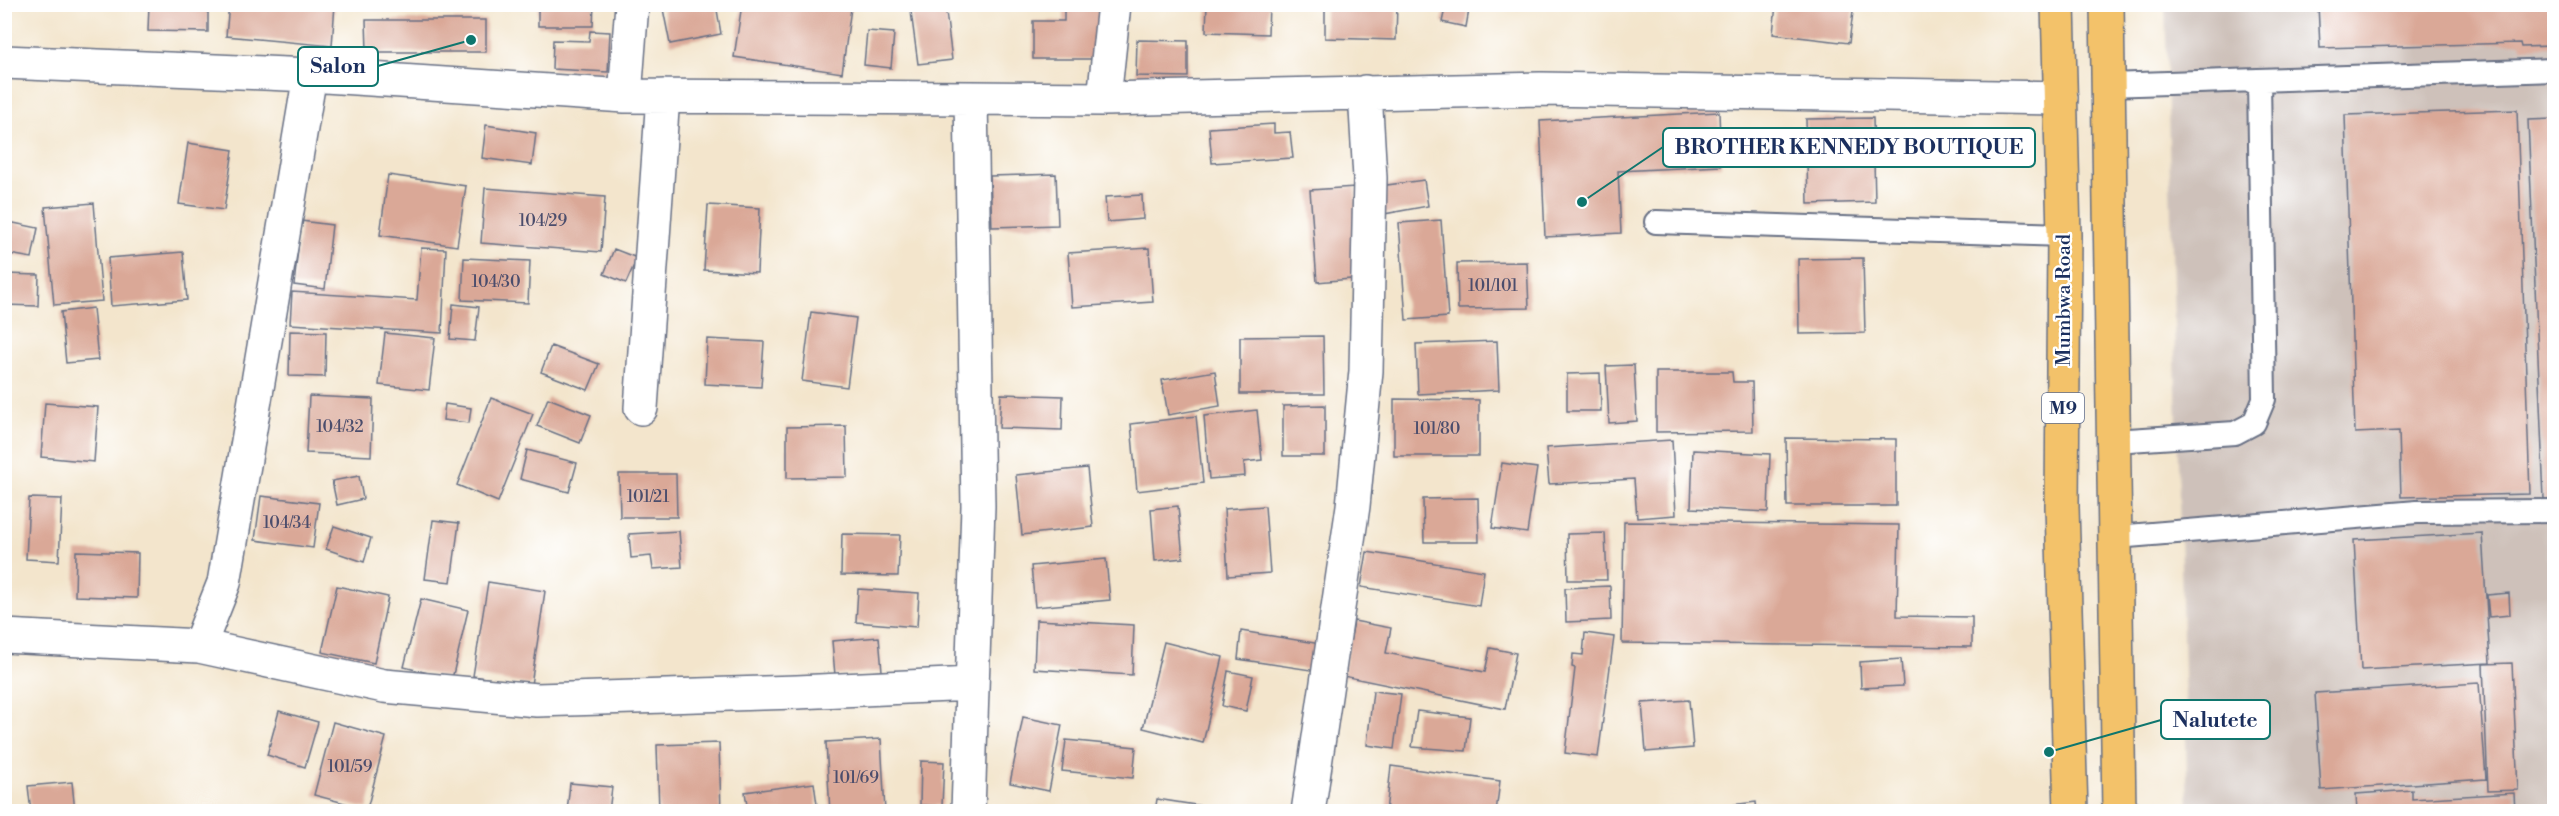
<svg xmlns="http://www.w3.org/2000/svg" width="2559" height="816" font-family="'Libre Bodoni',serif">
<rect width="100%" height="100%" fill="#fff"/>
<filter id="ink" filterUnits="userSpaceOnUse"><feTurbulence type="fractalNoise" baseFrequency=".0167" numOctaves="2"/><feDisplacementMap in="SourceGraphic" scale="12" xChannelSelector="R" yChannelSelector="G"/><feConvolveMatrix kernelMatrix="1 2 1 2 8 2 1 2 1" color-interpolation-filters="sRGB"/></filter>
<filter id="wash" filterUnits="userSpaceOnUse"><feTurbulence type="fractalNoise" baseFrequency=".008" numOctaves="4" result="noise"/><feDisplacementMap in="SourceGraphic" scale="24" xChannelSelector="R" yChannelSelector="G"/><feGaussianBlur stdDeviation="1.35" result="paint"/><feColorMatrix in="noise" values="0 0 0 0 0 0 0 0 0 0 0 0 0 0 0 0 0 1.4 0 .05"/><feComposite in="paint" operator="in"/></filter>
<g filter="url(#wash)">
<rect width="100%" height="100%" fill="#f3e5cc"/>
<path fill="#cec1ba" d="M2165,5H2554V811H2188Z"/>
<g id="blocks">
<path fill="#daa897" d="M149,4H208V32L148,31Z
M229,4H335L332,46L226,36Z
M538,4H594L593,26H538Z
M662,4H716L721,34L670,44Z
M742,4H825L851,8L842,73L734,57Z
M910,4H945L952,60L918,64Z
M1064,4H1103L1102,59H1033V21H1064Z
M1207,4H1269L1268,34L1206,32Z
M1325,4H1397L1396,40L1325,38Z
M1446,4H1470L1466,27L1442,22Z
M1776,4H1854L1849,43L1773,34Z
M2318,4H2554V22H2552L2553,46L2521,47L2520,43L2320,48Z
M366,20H486V52H367Z
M590,31L610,32L608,72L552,69L553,40L589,41Z
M867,31L894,33L891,68L864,65Z
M1137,40L1188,41V77L1136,76Z
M2517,110L2530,494L2401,497L2399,431L2355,433L2345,115Z
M1719,112L1721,166L1618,171L1621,233L1545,237L1540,121Z
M1873,118L1875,202L1808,204L1806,119Z
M2554,119V499H2544L2528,120Z
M1274,124V133L1290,132L1293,158L1212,163L1209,128Z
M486,125L536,133L532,165L482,158Z
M188,143L233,150L224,210L179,204Z
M1056,174L1058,225L992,227L990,176Z
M388,175L466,186L457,246L380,235Z
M1424,180L1428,206L1384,214L1380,186Z
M1355,187L1362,278L1317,282L1310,190Z
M485,188L605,197L601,252L481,243Z
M1142,195L1143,219L1107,222L1105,197Z
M94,203L102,301L54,305L45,207Z
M708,205L760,208L757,273L704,270Z
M1441,220L1448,317L1406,320L1399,223Z
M4,221L38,228L32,258L4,253Z
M301,221L332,225L325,289L294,285Z
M421,248L446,249L442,333L290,324L292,292L417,300Z
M1149,248L1153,302L1072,307L1068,253Z
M614,249L637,258L626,283L604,274Z
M183,252L187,300L111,306L108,258Z
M464,258L530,261L528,303L462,300Z
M1863,258L1865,333L1799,334L1798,259Z
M1527,262L1529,308L1458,309L1457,263Z
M4,274L39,275L38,306L4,305Z
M453,304L479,307L475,341L450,339Z
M93,308L98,360L66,363L61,312Z
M811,312L856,318L847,387L802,381Z
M290,331L326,332L325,377L289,376Z
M385,333L435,338L429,390L379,385Z
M1323,336L1324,394H1240V337Z
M707,339L764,342L761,387L705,384Z
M1497,341L1499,390L1418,394L1416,344Z
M551,346L599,364L588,390L541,372Z
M1634,365L1637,421L1609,423L1606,366Z
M1215,371L1220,406L1168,415L1162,380Z
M1656,372H1732L1733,382H1752L1753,431L1656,432Z
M1600,373L1601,411H1567V374Z
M1001,394L1063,396L1062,430L999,428Z
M309,396L373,399L371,456L306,453Z
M491,398L533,414L498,502L457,485Z
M548,398L591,415L580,443L537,426Z
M1394,399L1479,400V456H1394Z
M45,403L98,407L94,462L41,457Z
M445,404L471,408L469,423L443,420Z
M1325,405V456H1283V406Z
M1257,410L1262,460L1244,462L1245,476L1209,479L1204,416Z
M1196,416L1203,483L1137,491L1131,424Z
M846,426L847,477L787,478V427Z
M1786,438L1896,439V506H1787Z
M1672,440L1676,515L1637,518L1634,479L1549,484L1546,448Z
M527,450L577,463L569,492L520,479Z
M1693,450L1770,454L1768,512L1691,508Z
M1502,463L1537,468L1527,533L1492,528Z
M1087,468L1093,527L1022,535L1016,475Z
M619,474H676L677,517H620Z
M359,476L363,499L337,505L332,481Z
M261,496L319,503L313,548L255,540Z
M29,498L62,499L59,561L26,559Z
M1478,498L1479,542H1424L1423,499Z
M1178,506L1183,558L1155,561L1151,509Z
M1265,506L1270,573L1228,576L1224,509Z
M433,520L459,523L451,582L425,579Z
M1624,522L1899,525L1897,616L1972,617V647L1622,643Z
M334,526L371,538L364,562L326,549Z
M679,531L682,567L653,569L651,556L631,558L629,534Z
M1605,533L1607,580H1568L1567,534Z
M2482,533L2490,663L2361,670L2354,540Z
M842,534L900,535L898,576L841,575Z
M76,551L138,553L137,598L75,596Z
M1367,552L1484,571L1479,606L1361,587Z
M1106,559L1110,600L1035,607L1031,566Z
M488,582L545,591L531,685L473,676Z
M337,586L388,597L374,663L322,652Z
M1610,586L1611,620L1566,622L1565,588Z
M858,589L919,593L917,627L856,622Z
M2509,593L2510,615L2489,617L2487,595Z
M421,599L468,610L452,679L404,667Z
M1036,620L1134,625L1132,675L1034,669Z
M1354,621L1391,628L1386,653L1485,672L1490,648L1516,653L1505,709L1343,676Z
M1241,631L1321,644L1317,671L1238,659Z
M1585,633L1614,637L1598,757L1565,753L1575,668L1572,667L1573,654L1583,655Z
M879,637L882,671L835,675L832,641Z
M1164,642L1223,657L1203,743L1143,728Z
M1901,659L1903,686L1861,688L1860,662Z
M2512,663L2518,790L2488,791L2483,664Z
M1228,671L1253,676L1246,711L1222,706Z
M2479,683L2486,779L2321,790L2315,693Z
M1373,691L1401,694L1394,749L1367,745Z
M1689,700L1693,748L1646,752L1642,703Z
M279,711L318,722L305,767L267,755Z
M1417,711L1470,717L1466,751L1412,747Z
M1023,717L1062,725L1049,791L1010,783Z
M333,722L386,737L367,809L314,795Z
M881,739L885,812H830L826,742Z
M1066,740L1136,747L1133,778L1062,771Z
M719,743L721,812H659L657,745Z
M921,761L944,762L942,806L920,805Z
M1391,766L1500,781L1496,812H1386Z
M72,782L75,812H31L28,786Z
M570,783L612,787L609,812H567Z
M814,783L818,812H748L745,792Z
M2412,790V799L2514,793L2515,812H2357L2356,794Z
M1157,799L1227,810V812H1155Z
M1756,802L1757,812H1731V805Z
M1028,807L1057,810V812H1028Z"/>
</g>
</g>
<g filter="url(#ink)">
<use href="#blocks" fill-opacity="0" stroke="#676f84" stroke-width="1.5"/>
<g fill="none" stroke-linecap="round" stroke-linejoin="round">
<g stroke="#676f84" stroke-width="26">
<path id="lane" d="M2108,85L2554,70
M1656,222L2064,235
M2114,441L2235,433L2254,423L2264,399L2259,80
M2116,537L2417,512L2554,511"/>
</g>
<g stroke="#676f84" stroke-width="36">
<path id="street" d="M4,62L310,75L625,96L971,98L978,506L968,812
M625,96L632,4
M971,98L1104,99L1541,89L2061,98
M1104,99L1114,4
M641,408L663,96
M4,636L199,646L224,583L310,75
M199,646L384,686L537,700L797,692L972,684
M1308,812L1353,506L1366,371L1370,178L1365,92"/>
</g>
<g stroke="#676f84" stroke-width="36">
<path id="primary" d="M2058,4L2064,235L2062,507L2071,812
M2107,4L2119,812"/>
</g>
<use href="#lane" stroke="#fff" stroke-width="22"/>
<use href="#street" stroke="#fff" stroke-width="33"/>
<use href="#primary" stroke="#f3c26a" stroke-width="33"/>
</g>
</g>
<g text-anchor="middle" stroke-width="4.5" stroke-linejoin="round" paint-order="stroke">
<g font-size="16" fill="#4b4d6c">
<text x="543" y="226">104/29</text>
<text x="496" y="287">104/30</text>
<text x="1493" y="291">101/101</text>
<text x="340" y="432">104/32</text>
<text x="1437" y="434">101/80</text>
<text x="648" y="502">101/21</text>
<text x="287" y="528">104/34</text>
<text x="350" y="772">101/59</text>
<text x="856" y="783">101/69</text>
</g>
<rect fill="#fff" stroke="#5f6d8e" stroke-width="1.5" x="2042" y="393" width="42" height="30" rx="4.5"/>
<g font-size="18" font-weight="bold" fill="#1b2f5e">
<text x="2063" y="414">M9</text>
</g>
<g font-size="20" fill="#1b2f5e" stroke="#fff">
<text transform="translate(2063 300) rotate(-90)" y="7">Mumbwa Road</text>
</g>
</g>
<path fill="none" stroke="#0f766e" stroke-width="2" d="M471 40L378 66M1582 202L1663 147M2049 752L2161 720"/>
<g fill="#0f766e" stroke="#fff" stroke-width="2">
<circle cx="471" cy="40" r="6"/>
<circle cx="1582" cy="202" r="6"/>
<circle cx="2049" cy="752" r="6"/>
</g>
<g fill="#fff" stroke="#0f766e" stroke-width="2">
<rect x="298" y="47" width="80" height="39" rx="6"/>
<rect x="1663" y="128" width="372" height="39" rx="6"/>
<rect x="2161" y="700" width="109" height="39" rx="6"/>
</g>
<g font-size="21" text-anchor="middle" font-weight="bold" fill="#1b2f5e">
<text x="338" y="73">Salon</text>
<text x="1849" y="154">BROTHER KENNEDY BOUTIQUE</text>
<text x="2215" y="727">Nalutete</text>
</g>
<rect width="2559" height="816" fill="none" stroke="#fff" stroke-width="24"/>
</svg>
